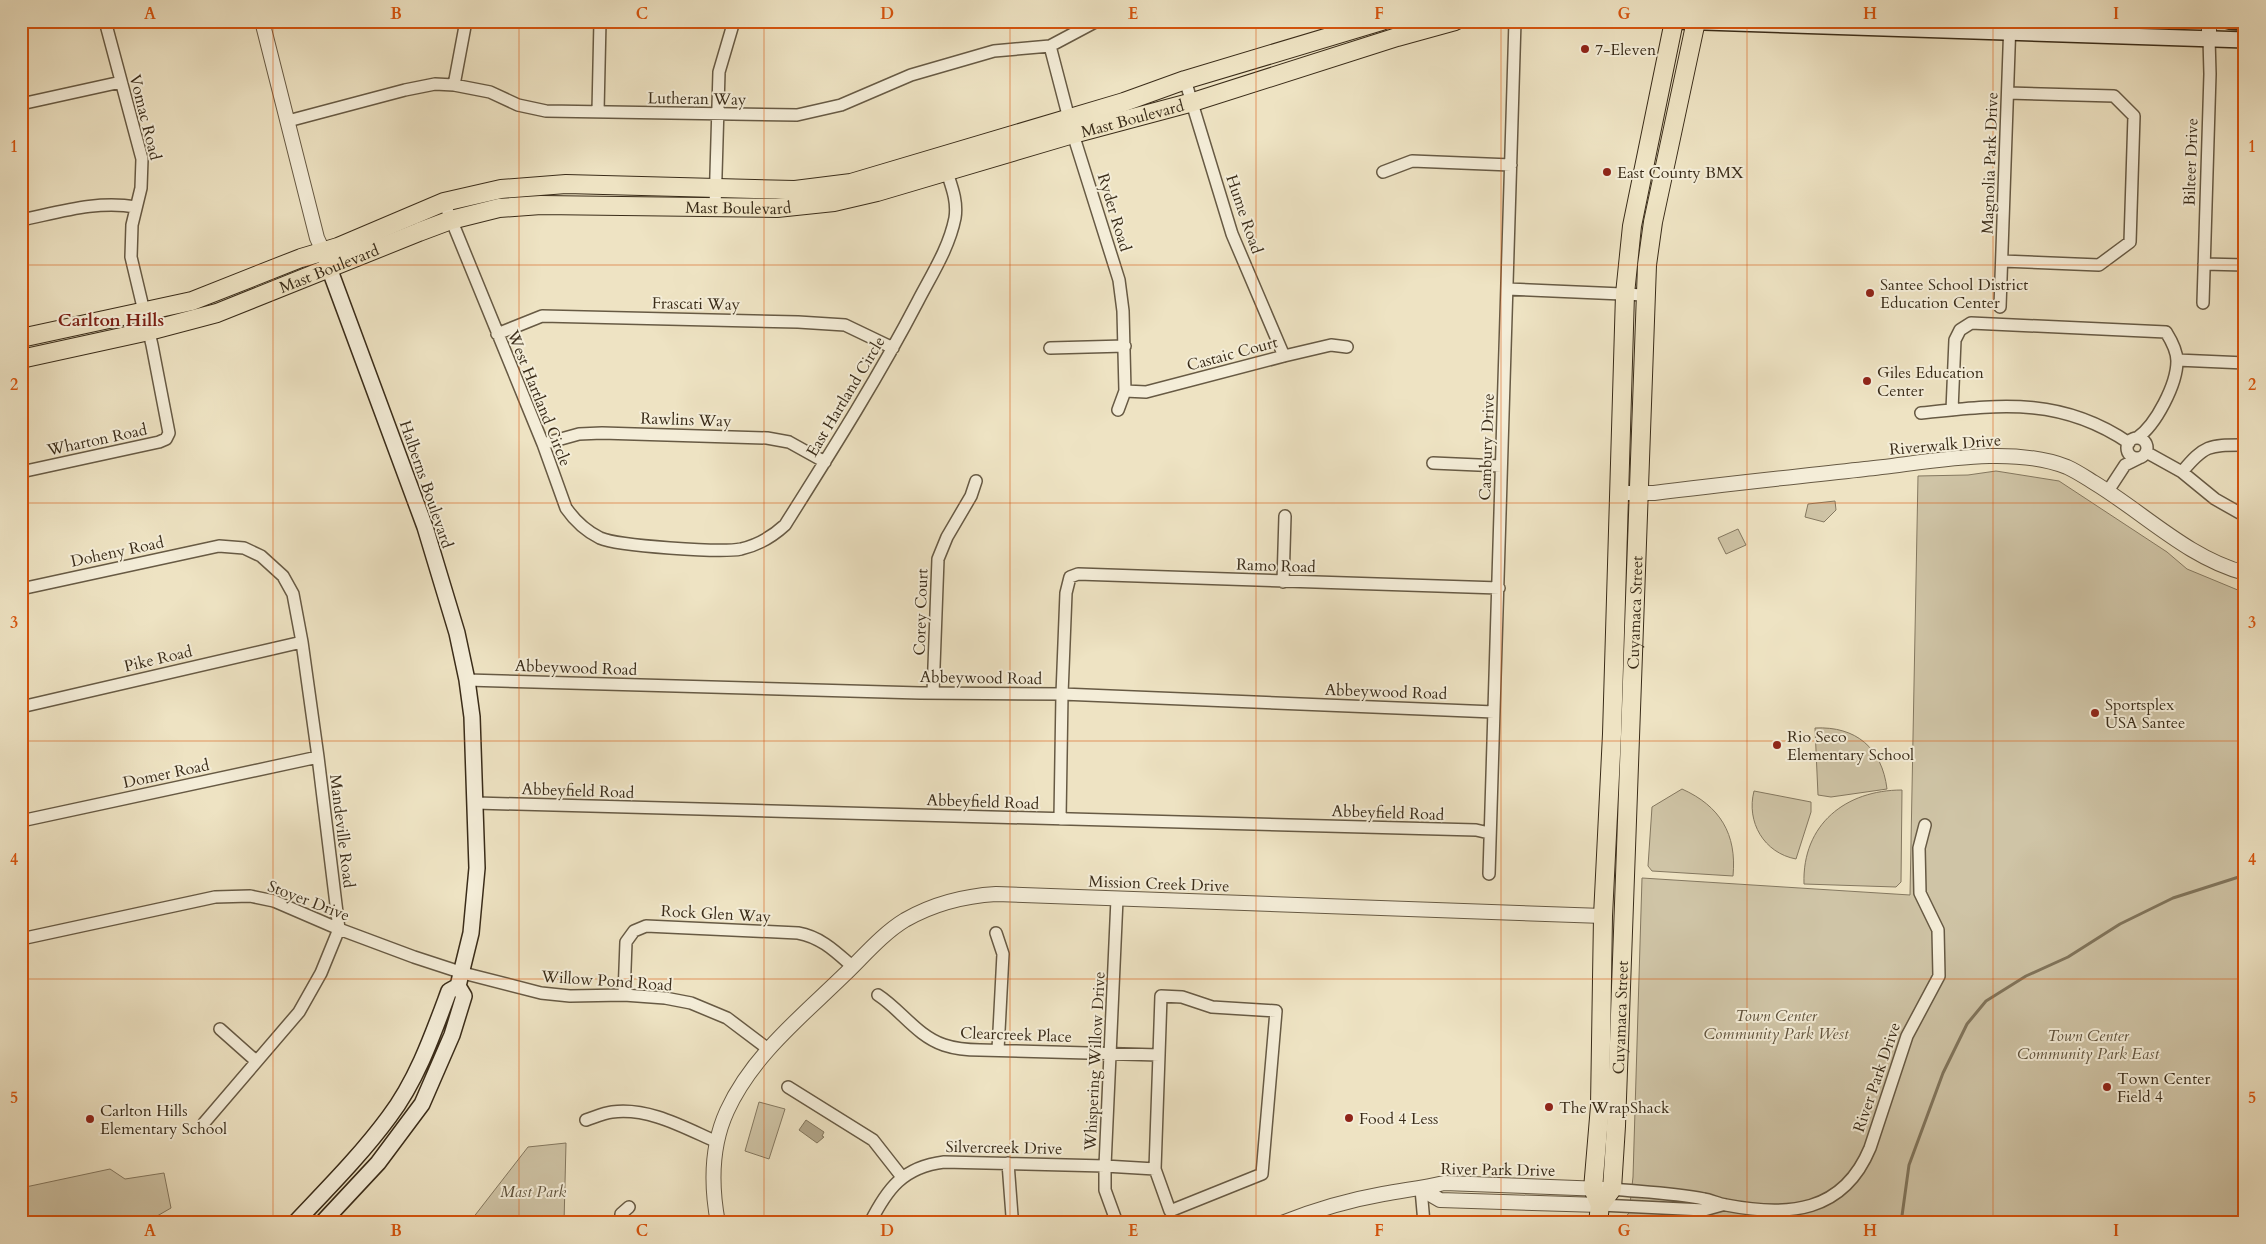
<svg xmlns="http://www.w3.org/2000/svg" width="2266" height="1244" font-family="Cardo,serif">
<rect width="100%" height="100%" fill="#eee3c3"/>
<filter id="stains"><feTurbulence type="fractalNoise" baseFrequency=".004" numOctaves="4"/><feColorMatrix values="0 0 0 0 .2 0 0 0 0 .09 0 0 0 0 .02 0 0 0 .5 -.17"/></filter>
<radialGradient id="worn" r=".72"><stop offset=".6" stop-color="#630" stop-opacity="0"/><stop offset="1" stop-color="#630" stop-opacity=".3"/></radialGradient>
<path fill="#cfc4a6" stroke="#847860" d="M1996,471L2059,481L2167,552L2187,569L2245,593V1223H1620L1629,1213L1633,1177L1642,878L1910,895L1918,476L1968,475Z
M1835,501L1836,510L1824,522L1805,517L1808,504Z
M1738,529L1746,545L1726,554L1718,538Z
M1815,728C1856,726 1882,748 1887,789L1831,797L1818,795Z
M1682,789C1720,806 1737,834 1733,876L1652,871L1648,866L1652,807Z
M1902,790L1901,882L1896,887L1804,884C1802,824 1846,790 1902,790Z
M1754,791L1811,802V812L1796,859C1764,853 1746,822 1754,791Z
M759,1102L785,1109L769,1159L745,1151Z
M566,1143L564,1223H469L528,1147Z
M110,1169L125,1179L164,1173L171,1208L145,1223H21V1188Z"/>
<path fill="#b1a589" stroke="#81755c" d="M806,1120L824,1132L822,1136L824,1137L817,1143L799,1130Z"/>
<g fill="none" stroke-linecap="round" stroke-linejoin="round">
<path stroke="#81755c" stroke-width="3" d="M1901,1223L1909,1165L1943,1073L1967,1024L1986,1001L2026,976L2068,957L2120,924L2173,898L2245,875"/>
<g stroke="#675a44" stroke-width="14">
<path id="minor" d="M1050,46L1073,134L1119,280L1123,311L1125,391L1118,410
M1185,80L1232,234L1284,356
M454,85L466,21
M21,104L121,82
M598,111L600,21
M288,121L405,90L435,84L454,85L490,92L518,105L546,111L797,115L841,105L911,75L994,51L1050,46L1097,21
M1383,172L1412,161L1511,165
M444,202L543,444L566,508C575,521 586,531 600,538C618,546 721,553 741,549C758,545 772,537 785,525C831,452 878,378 918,301C932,274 949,248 955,218C958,199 950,183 945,166
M715,208L719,72L734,21
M21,220C60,212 97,200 136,207
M2002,261L2099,265L2130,242L2134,116L2114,96L2008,93
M2204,264L2245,265
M1507,289L1645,295
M2203,303L2210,74L2209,38
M2000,307L2010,21
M497,334L542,316L798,322L845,325L893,348
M1050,348L1125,346
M2177,360L2245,363
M1125,391L1146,392L1284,356L1331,345L1347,347
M1952,410L1955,340L1960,330L1971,323L2166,332C2171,340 2177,351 2177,361C2177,384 2156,425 2137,438
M1921,413C1999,405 2060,396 2129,443
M2127 448a10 10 0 1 1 20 0a10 10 0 1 1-20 0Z
M543,444L579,434L602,433L767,438L789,442L825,462
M2146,452L2182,472L2215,499L2245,516
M1433,463L1501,466
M21,472L159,442L166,439L169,433L152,345L131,257L132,225L141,188L142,159L105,21
M2182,472C2205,444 2210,445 2245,445
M2108,491L2125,465L2139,458
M1283,582L1285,516
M21,589L219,546L244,548L261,556L283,576L293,594L302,642L318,757L339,929L321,973L299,1012L204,1123
M467,680L920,693L1062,694L1494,712
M933,693L938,559L947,537L971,496L976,481
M21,707L302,642
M476,803L1476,830L1489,833
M1060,819L1062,694L1066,593L1070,577L1078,574L1499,588
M21,821L318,757
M1489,874L1515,21
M1117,899L1105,1166V1190L1117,1223
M996,933L1003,954L998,1050
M21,939L215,897L250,896L274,901L339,929L414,957L463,973L541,993L570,996L624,995L665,998L691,1003L727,1018L768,1049
M624,995L626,942L634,931L646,926L798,933C821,937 836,952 853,967
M220,1029L256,1061
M788,1087L873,1140L902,1177
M586,1120C595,1117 604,1113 612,1112C649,1107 685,1128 717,1142
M1008,1163L1012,1216L1015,1223
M1155,1169L1159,1055
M1421,1189L1424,1223
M1612,1189C1642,1192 1674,1193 1704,1199C1711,1200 1718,1204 1726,1205C1788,1217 1843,1213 1870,1148L1907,1036L1939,976L1938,930L1920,893L1919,848L1925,825
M1600,1205L1704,1210L1722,1205
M621,1223V1214L629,1207
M870,1223C887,1189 903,1167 944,1162L1105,1166L1155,1169L1170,1211L1262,1174L1276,1011L1212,1007L1182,997L1161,996L1159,1055L980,1050C968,1050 956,1049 944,1045C917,1036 901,1010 878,995"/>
</g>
<g stroke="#675a44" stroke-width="16">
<path id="tertiary" d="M262,21L317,238L323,251
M2209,38V21
M1618,493H1654C1724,484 1794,477 1865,469C1926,463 2009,444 2067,467C2076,471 2085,477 2093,482C2143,512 2188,558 2245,573
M1421,1189L1440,1200L1600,1205
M718,1223C711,1186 711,1146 727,1111C752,1056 801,1017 843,976C863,957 882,934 905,920C933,904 963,896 996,894L1603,916
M1282,1223C1315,1210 1349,1200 1383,1194C1404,1190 1424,1188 1444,1183L1603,1189"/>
</g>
<g stroke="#3a2c19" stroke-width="18">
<path id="secondary" d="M1674,21L2245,40
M2229,21L2245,22
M295,1223C327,1189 361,1155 389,1117C417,1080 433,1034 449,991L458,986L471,933L477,868L472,717L467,680L457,633L425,527L325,257
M322,1223L378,1163L422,1104L452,1035L464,996L458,986"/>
</g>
<g stroke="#3a2c19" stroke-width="20">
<g id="primary">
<path d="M21,338L192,301L301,258L338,247L444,202L501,189L566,184L795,190L851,183L1124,102L1185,80L1382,21"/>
<path id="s1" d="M21,359L149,331L217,313L419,232L451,220L499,208L541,205L777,208L834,202L877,192L1073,134L1193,102L1397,37L1455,21"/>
<path d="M1600,1205L1593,1189L1600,1106L1603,916L1612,734L1625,294L1632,226L1674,21H1671"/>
<path id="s2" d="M1598,1223L1600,1205L1612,1189L1616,1126L1647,265L1653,222L1696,21"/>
</g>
</g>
<use href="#minor" stroke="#f4edd8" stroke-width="11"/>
<use href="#tertiary" stroke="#f4edd8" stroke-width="14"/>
<use href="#secondary" stroke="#f4edd8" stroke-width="15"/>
<use href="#primary" stroke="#eee3c3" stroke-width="18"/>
</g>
<path fill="none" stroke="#d7540d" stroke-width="1" stroke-opacity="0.55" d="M273,21V1223M519,21V1223M764,21V1223M1010,21V1223M1256,21V1223M1501,21V1223M1747,21V1223M1993,21V1223M21,265H2245M21,503H2245M21,741H2245M21,979H2245"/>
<g fill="#8f2418" stroke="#f4edd8" stroke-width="2">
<circle cx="1585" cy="49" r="5"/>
<circle cx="1607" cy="172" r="5"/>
<circle cx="1870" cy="293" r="5"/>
<circle cx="1867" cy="381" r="5"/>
<circle cx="2095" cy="713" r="5"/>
<circle cx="1777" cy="745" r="5"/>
<circle cx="2107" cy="1087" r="5"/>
<circle cx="1549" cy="1107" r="5"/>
<circle cx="1349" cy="1118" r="5"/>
<circle cx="90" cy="1119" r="5"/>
</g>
<g text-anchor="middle" stroke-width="4" stroke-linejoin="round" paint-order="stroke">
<g font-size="16" fill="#3a2c19" stroke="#f4edd8" text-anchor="start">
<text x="1595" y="55">7-Eleven</text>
<text x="1617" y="178">East County BMX</text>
<text x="1880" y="290">Santee School District<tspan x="1880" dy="18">Education Center</tspan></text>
<text x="1877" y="378">Giles Education<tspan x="1877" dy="18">Center</tspan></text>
<text x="2105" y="710">Sportsplex<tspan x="2105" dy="18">USA Santee</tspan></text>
<text x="1787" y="742">Rio Seco<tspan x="1787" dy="18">Elementary School</tspan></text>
<text x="2117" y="1084">Town Center<tspan x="2117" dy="18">Field 4</tspan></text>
<text x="1559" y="1113">The WrapShack</text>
<text x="100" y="1116">Carlton Hills<tspan x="100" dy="18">Elementary School</tspan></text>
<text x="1359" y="1124">Food 4 Less</text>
</g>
<g font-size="16" fill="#3a2c19" stroke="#f4edd8">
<text transform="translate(697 98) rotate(1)" y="6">Lutheran Way</text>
<text transform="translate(146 117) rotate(76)" y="6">Vomac Road</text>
<text dy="6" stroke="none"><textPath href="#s1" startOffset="1148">Mast Boulevard</textPath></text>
<text transform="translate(2190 162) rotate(-88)" y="6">Bilteer Drive</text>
<text transform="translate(1989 163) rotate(-88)" y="6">Magnolia Park Drive</text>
<text dy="6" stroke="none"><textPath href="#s1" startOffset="742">Mast Boulevard</textPath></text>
<text transform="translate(1115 212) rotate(73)" y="6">Ryder Road</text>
<text transform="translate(1245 214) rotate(71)" y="6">Hume Road</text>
<text dy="6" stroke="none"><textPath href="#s1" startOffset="322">Mast Boulevard</textPath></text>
<text transform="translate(696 303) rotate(1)" y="6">Frascati Way</text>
<text transform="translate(1232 353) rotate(-15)" y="6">Castaic Court</text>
<text transform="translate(845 396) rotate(-59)" y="6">East Hartland Circle</text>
<text transform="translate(540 398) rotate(68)" y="6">West Hartland Circle</text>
<text transform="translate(686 419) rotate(2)" y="6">Rawlins Way</text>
<text transform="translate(97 439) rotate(-12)" y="6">Wharton Road</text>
<text transform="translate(1945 444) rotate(-5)" y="6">Riverwalk Drive</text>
<text transform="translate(1486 447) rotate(-88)" y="6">Cambury Drive</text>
<text transform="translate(427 484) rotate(71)" y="6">Halberns Boulevard</text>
<text transform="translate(117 551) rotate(-12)" y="6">Doheny Road</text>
<text transform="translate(1276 565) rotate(2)" y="6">Ramo Road</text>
<text transform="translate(920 612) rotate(-88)" y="6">Corey Court</text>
<text dy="6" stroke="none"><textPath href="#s2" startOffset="615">Cuyamaca Street</textPath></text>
<text transform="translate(158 658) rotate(-13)" y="6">Pike Road</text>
<text transform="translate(576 667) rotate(2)" y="6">Abbeywood Road</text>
<text transform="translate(981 677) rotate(1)" y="6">Abbeywood Road</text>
<text transform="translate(1386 691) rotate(2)" y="6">Abbeywood Road</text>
<text transform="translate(166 773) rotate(-12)" y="6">Domer Road</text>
<text transform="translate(578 790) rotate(2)" y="6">Abbeyfield Road</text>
<text transform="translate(983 801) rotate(2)" y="6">Abbeyfield Road</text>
<text transform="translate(1388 812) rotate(2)" y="6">Abbeyfield Road</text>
<text transform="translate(343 831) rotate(83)" y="6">Mandeville Road</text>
<text transform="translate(1159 883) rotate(2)" y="6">Mission Creek Drive</text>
<text transform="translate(309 900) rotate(21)" y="6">Stoyer Drive</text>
<text transform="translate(716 913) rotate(3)" y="6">Rock Glen Way</text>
<text transform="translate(607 980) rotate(4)" y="6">Willow Pond Road</text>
<text dy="6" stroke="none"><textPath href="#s2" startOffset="210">Cuyamaca Street</textPath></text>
<text transform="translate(1016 1034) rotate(2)" y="6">Clearcreek Place</text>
<text transform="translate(1094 1061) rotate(-87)" y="6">Whispering Willow Drive</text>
<text transform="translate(1876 1077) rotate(-71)" y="6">River Park Drive</text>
<text transform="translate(1004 1147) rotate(1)" y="6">Silvercreek Drive</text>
<text transform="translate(1498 1169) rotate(1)" y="6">River Park Drive</text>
</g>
<g font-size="16" font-style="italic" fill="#5f523c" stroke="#f4edd8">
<text x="1776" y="1021">Town Center<tspan x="1776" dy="18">Community Park West</tspan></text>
<text x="2088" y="1041">Town Center<tspan x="2088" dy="18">Community Park East</tspan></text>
<text x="533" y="1197">Mast Park</text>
</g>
<g font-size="18" font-weight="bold" fill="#7a1f14" stroke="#f4edd8">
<text x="111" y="326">Carlton Hills</text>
</g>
</g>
<rect width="2266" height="1244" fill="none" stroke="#eee3c3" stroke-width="55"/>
<rect x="28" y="28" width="2210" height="1188" fill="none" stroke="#d7540d" stroke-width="2"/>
<g font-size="16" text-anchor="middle" font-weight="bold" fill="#d7540d">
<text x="150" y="19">A</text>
<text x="396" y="19">B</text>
<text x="642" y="19">C</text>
<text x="887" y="19">D</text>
<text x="1133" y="19">E</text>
<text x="1379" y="19">F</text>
<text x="1624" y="19">G</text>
<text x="1870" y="19">H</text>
<text x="2116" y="19">I</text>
<text x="14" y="152">1</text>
<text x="2252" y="152">1</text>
<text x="14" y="390">2</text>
<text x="2252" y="390">2</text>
<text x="14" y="628">3</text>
<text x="2252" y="628">3</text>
<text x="14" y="865">4</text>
<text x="2252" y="865">4</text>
<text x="14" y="1103">5</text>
<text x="2252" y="1103">5</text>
<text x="150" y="1236">A</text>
<text x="396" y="1236">B</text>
<text x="642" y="1236">C</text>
<text x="887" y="1236">D</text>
<text x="1133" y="1236">E</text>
<text x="1379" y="1236">F</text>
<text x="1624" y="1236">G</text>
<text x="1870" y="1236">H</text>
<text x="2116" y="1236">I</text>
</g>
<rect width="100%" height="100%" filter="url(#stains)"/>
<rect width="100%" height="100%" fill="url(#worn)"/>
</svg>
